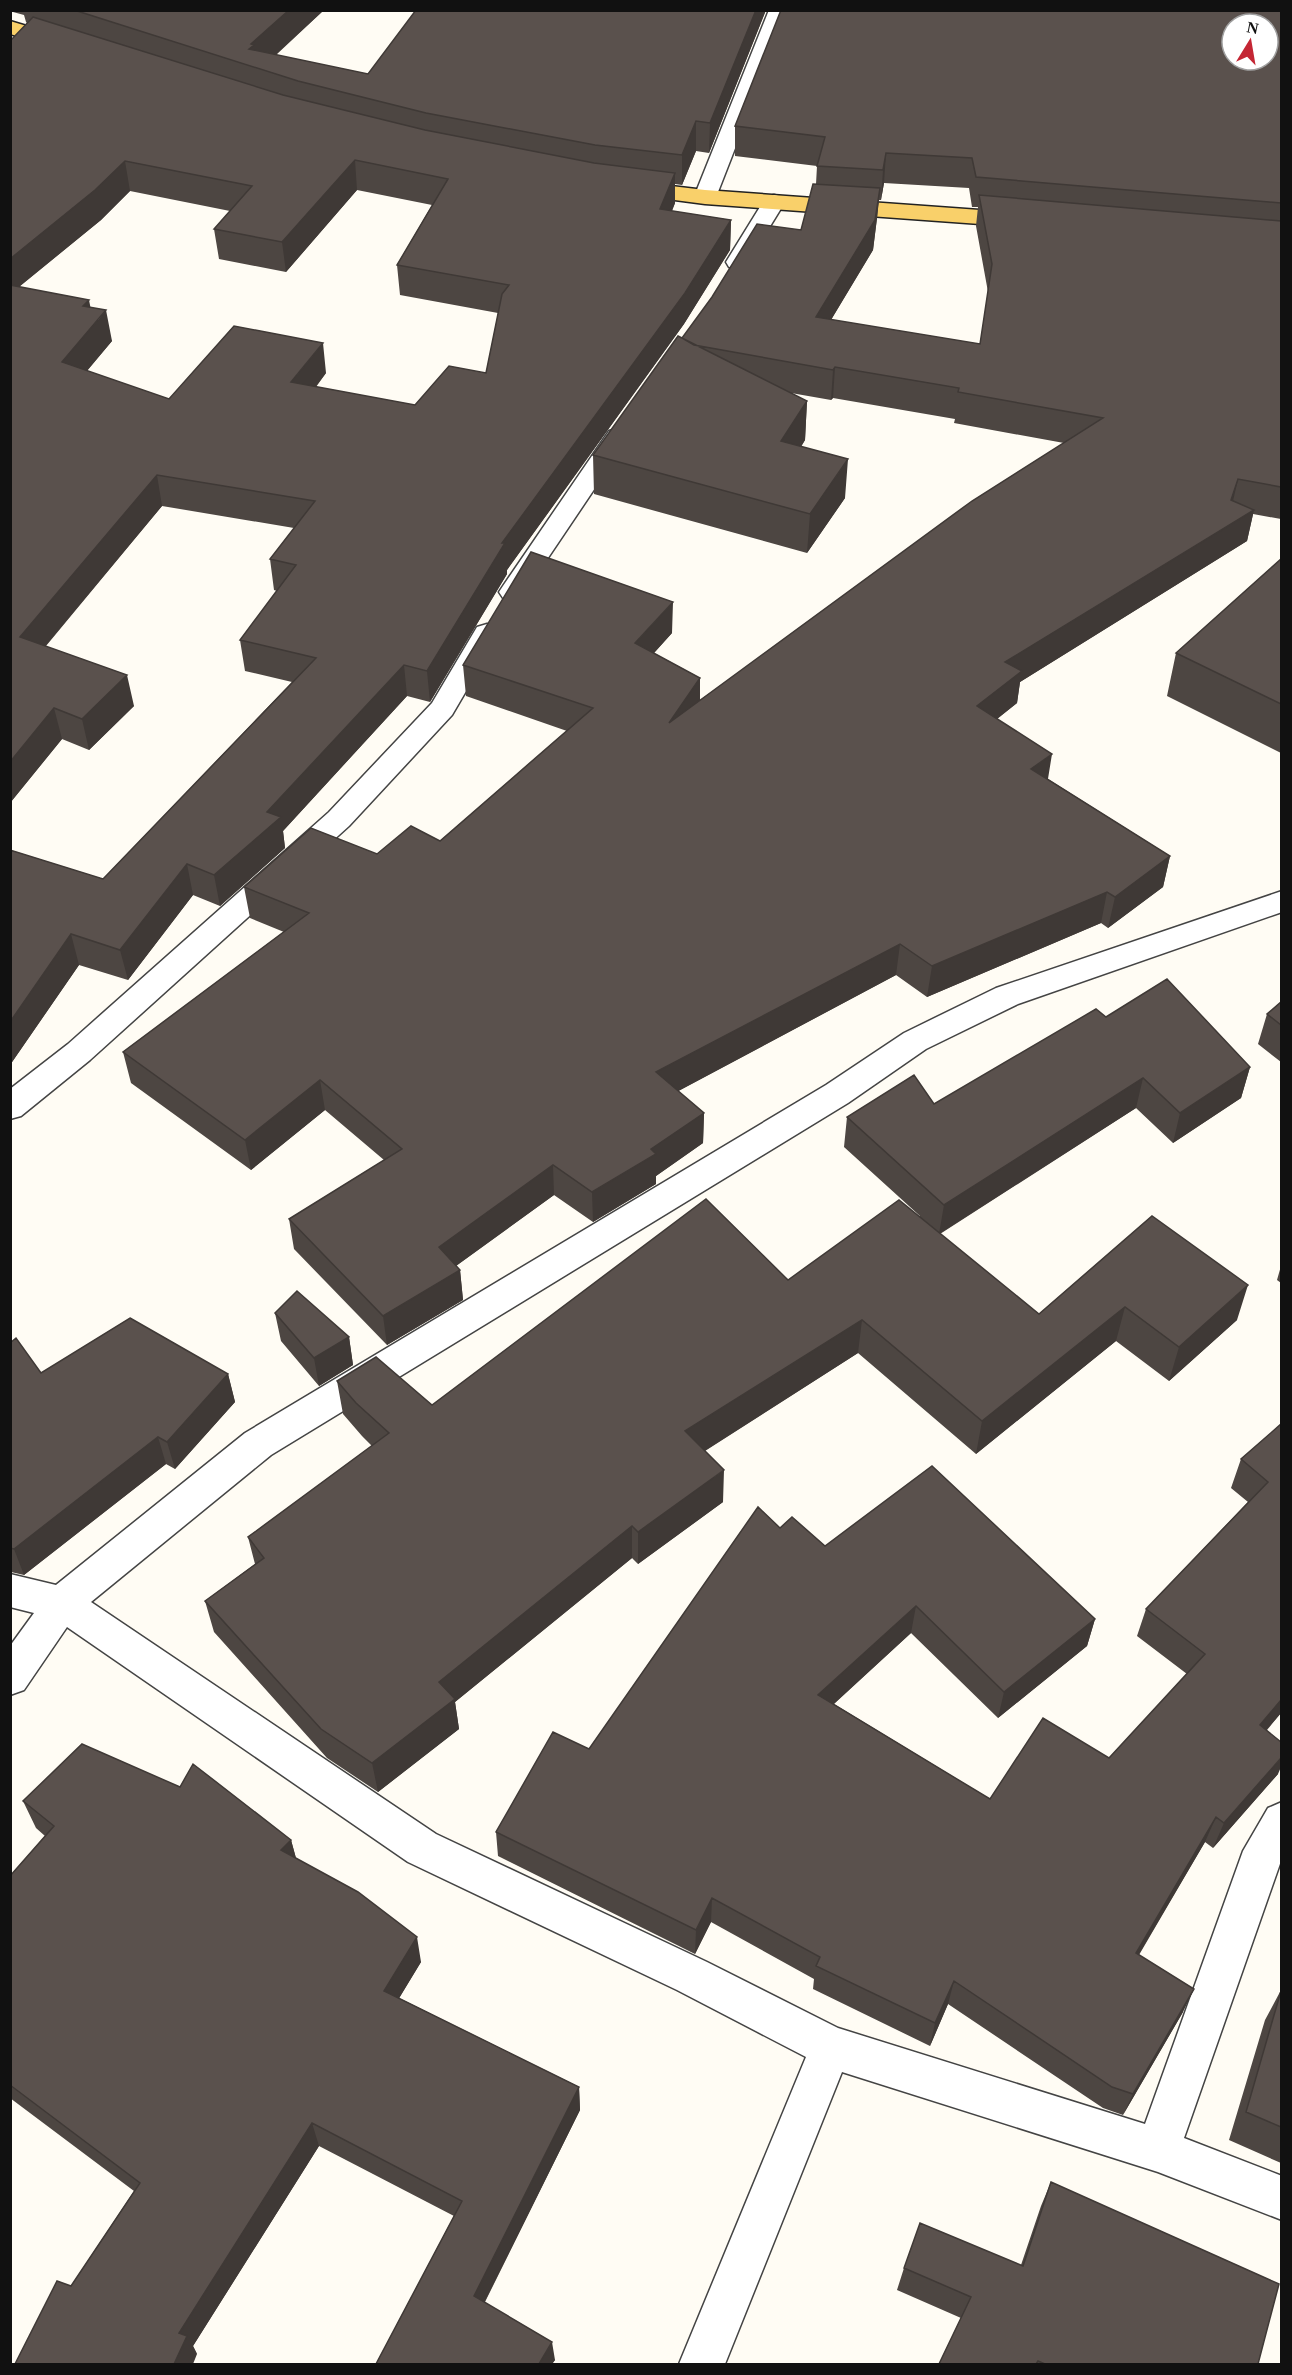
<svg xmlns="http://www.w3.org/2000/svg" width="1292" height="2375" font-family="'Times New Roman',serif">
<rect width="100%" height="100%" fill="#fffcf4"/>
<g fill="none" stroke-linecap="round" stroke-linejoin="round">
<g stroke="#444" stroke-width="3">
<path id="minor" d="M769,10H789L716,197L713,202H697L694,197Z
M774,195L782,197L785,202L748,262L745,267H729L726,262L763,202L766,197Z
M618,429L627,431L630,436L521,598L512,600L503,598L499,592L503,586L609,431Z
M487,624L497,627L500,633L452,715L349,826L90,1060L21,1116L10,1119V1089L68,1044L329,812L432,703L477,627Z
M1282,891V912L1018,1004L926,1049L848,1103L271,1455L91,1602L436,1834L707,1962L838,2028L1145,2124L1243,1851L1268,1808L1282,1802V1858L1184,2138L1282,2176V2220L1158,2172L842,2072L725,2364H679L806,2057L677,1990L408,1862L67,1627L24,1690L10,1695V1646L34,1613L10,1607V1574L56,1585L245,1433L826,1085L904,1033L996,988Z"/>
</g>
<g stroke="#222" stroke-width="3">
<path id="major" d="M10,21L70,39L73,43L70,47L63,49L10,34Z
M629,181L705,190L1020,213L1028,215L1031,220L1028,225L1020,227L705,204L621,193L618,188L621,183Z"/>
</g>
<use href="#minor" fill="#fff" fill-rule="evenodd"/>
<use href="#major" fill="#f9d06a" fill-rule="evenodd"/>
</g>
<path fill="#4d4642" fill-rule="evenodd" d="M13,10H324L276,55L368,74L766,10L709,153L696,151L682,185L675,184V203L672,211L731,220L730,250L684,324L507,570V574L430,702L407,696L283,831L285,848L220,906L193,895L128,980L79,965L10,1065V850L103,879L292,682L245,671L240,640L277,591L274,590L270,559L294,528L162,506L46,646L134,706L89,750L62,739L10,803V41L27,23L26,22L24,15L13,12ZM357,190L432,205L397,265L400,295L498,313L486,373L415,405L316,387L326,373L169,399L87,371L112,341L90,308L19,287L101,220L130,191L230,211L214,229L219,259L286,272Z
M1281,10V519L1253,514L1247,541L1020,682L1017,703L997,719L1048,779L1170,856L1163,887L1108,928L1101,923L927,997L896,975L678,1091L704,1113L703,1143L656,1176V1184L593,1222L554,1195L456,1266L460,1270L463,1300L387,1345L294,1249L289,1219L384,1160L325,1110L251,1170L131,1083L123,1052L284,932L250,918L244,887L377,854L440,841L567,731L466,696L463,665L672,633L654,653L700,678V700L1064,443L954,423L955,419L833,398L831,400L791,393L807,401L805,440L801,447L845,498L807,553L594,494L593,455L682,338L801,230L816,184L817,166L735,156V126ZM884,183L969,188L972,207H978L976,226L988,292L980,344L831,320L873,250L877,218L879,200H881Z
M1281,559V753L1167,696L1176,653Z
M1281,1002V1062L1258,1044L1267,1014Z
M1106,1017L1250,1067L1241,1098L1173,1143L1136,1108L940,1234L1039,1314L1152,1216L1237,1320L1169,1381L1116,1341L976,1454L858,1353L705,1451L723,1502L638,1564L632,1558L455,1702L459,1729L378,1792L327,1758L214,1632L205,1601L255,1564L248,1537L372,1446L362,1436L343,1414L337,1381L432,1405L788,1280L920,1216L844,1147L847,1117L934,1104Z
M1281,1266V1283L1277,1280Z
M275,1313L349,1337L353,1365L319,1386L281,1341Z
M10,1343L41,1373L228,1374L235,1402L175,1469L166,1464L24,1575L11,1572Z
M1281,1424V1713L1267,1730L1278,1774L1213,1848L1205,1842L1139,1955L1183,2012L1123,2115L1103,2108L948,2004L930,2046L813,1989L814,1979L711,1922L695,1954L498,1856L496,1832L589,1749L780,1528L825,1546L1095,1619L1087,1646L998,1718L911,1633L834,1704L990,1799L1109,1758L1187,1674L1137,1636L1146,1609L1248,1502L1231,1488L1241,1459Z
M23,1801L291,1840L296,1858L421,1962L399,1998L579,2087L580,2110L485,2302L555,2360L552,2364H376L454,2216L319,2146L193,2346L197,2354L71,2286L134,2191L10,2098V1876L45,1836L36,1828Z
M1281,1990V2163L1229,2140L1265,2020Z
M1051,2182L1258,2364H939L961,2318L897,2290L904,2268L1021,2265L1041,2206Z"/>
<path fill="#3f3936" d="M289,10H324L260,69L249,49L251,44Z
M756,10H766L709,153L710,123Z
M696,121V151L682,185V155Z
M886,153L884,183L881,200L883,170Z
M355,160L357,190L286,272L282,242Z
M125,161L130,191L101,220L10,294V259Z
M675,173V203L660,239V209Z
M880,188L877,218L873,250L814,348L816,317Z
M731,220L730,250L684,324L507,570V574L430,702L427,671L502,543Z
M89,300L94,325L106,310L112,341L68,393L62,362L83,306Z
M323,343L326,373L295,413L291,382Z
M835,367L833,398L831,400L833,370Z
M807,401L805,440L779,480L781,441Z
M848,459L845,498L807,553L810,514Z
M157,475L162,506L27,668L20,637Z
M1238,479L1231,510H1254L1247,541L1020,682L1017,703L973,738L977,706L1005,662L1231,500Z
M673,602L672,633L635,674V643Z
M404,665L407,696L283,831L285,848L220,906L214,875L267,812Z
M127,675L134,706L89,750L82,719Z
M700,678V709L669,723Z
M54,708L62,739L10,803V762Z
M1052,754L1047,785L1031,769Z
M1170,856L1163,887L1108,928L1115,897Z
M187,864L193,895L128,980L120,950Z
M1107,892L1101,923L927,997L932,966Z
M71,934L79,965L10,1065V1022Z
M900,944L896,975L656,1103V1072Z
M1250,1067L1241,1098L1173,1143L1180,1113Z
M1143,1078L1136,1108L939,1234L944,1205Z
M320,1080L325,1110L251,1170L245,1140Z
M704,1113L703,1143L656,1176V1184L593,1222L592,1192L651,1149Z
M553,1165L554,1195L442,1276L439,1247Z
M460,1270L463,1300L387,1345L383,1316Z
M1248,1285L1237,1320L1169,1381L1179,1347Z
M1125,1307L1116,1341L976,1454L982,1421Z
M862,1320L858,1353L684,1464L685,1431Z
M349,1337L353,1365L319,1386L314,1358Z
M228,1374L235,1402L175,1469L167,1442Z
M158,1437L166,1464L24,1575L14,1549Z
M724,1470L723,1502L638,1564V1532Z
M632,1526V1558L455,1702L459,1729L378,1792L372,1763L439,1682Z
M916,1606L911,1633L815,1721L818,1695Z
M1095,1619L1087,1646L998,1718L1004,1692Z
M1281,1700V1713L1248,1751L1260,1725Z
M1281,1758V1767L1278,1774L1213,1848L1224,1823Z
M1216,1817L1205,1842L1126,1976L1136,1953Z
M291,1840L298,1866L281,1850Z
M712,1898L711,1922L695,1954L696,1930Z
M417,1937L421,1962L389,2015L384,1991Z
M954,1981L948,2004L930,2046L935,2023Z
M1194,1989L1183,2012L1123,2115L1133,2094Z
M579,2087L580,2110L478,2315L474,2296Z
M312,2123L319,2146L193,2346L197,2354L193,2364H174L179,2333Z
M552,2342L555,2360L552,2364H539Z"/>
<path fill="#5a514d" stroke="#3f3936" stroke-width="1.5" fill-rule="evenodd" d="M74,10H289L251,44L254,45L249,49L368,74L416,10H756L710,123L696,121L682,155L595,145L426,113L298,81Z
M781,10H1281V203L976,177L972,158L886,153L883,170L817,166L825,137L735,126ZM1232,24H1268V60H1232Z
M33,17L283,95L425,130L594,163L675,173L660,209L731,220L685,293L502,543H505L427,671L404,665L267,812L281,817L214,875L187,864L120,950L71,934L10,1022V850L103,879L316,658L240,640L296,565L270,559L315,501L157,475L20,637L127,675L82,719L54,708L10,762V285L89,300L83,306L106,310L62,362L169,399L234,326L323,343L291,382L415,405L449,366L486,373L502,294L509,285L397,265L448,179L355,160L282,242L214,229L252,186L125,161L95,190L10,259V41Z
M813,184L880,188L875,220L816,317L980,344L992,264L979,195L1281,221V487L1238,479L1231,500L1254,510L1005,662L1022,671L977,706L1052,754L1031,769L1170,856L1115,897L1107,892L932,966L900,944L656,1072L704,1113L651,1149L656,1154L592,1192L553,1165L439,1247L460,1270L383,1316L289,1219L402,1149L320,1080L245,1140L123,1052L309,913L244,887L311,828L377,854L411,826L440,841L593,708L463,665L531,552L673,602L635,643L700,678L669,723L972,501L1103,418L958,392L959,388L835,367L833,370L694,345L682,338L712,297L757,224L801,230Z
M678,336L807,401L781,441L848,459L810,514L593,455Z
M1281,559V704L1176,653Z
M1167,979L1250,1067L1180,1113L1143,1078L944,1205L847,1117L914,1075L934,1104L1096,1009L1106,1017Z
M1281,1002V1025L1267,1014Z
M706,1199L788,1280L899,1200L1039,1314L1152,1216L1248,1285L1179,1347L1125,1307L982,1421L862,1320L685,1431L724,1470L638,1532L632,1526L439,1682L455,1699L372,1763L321,1729L205,1601L264,1558L248,1537L389,1433L356,1403L337,1381L376,1357L432,1405Z
M297,1291L349,1337L314,1358L275,1313Z
M130,1318L228,1374L167,1442L158,1437L14,1549L10,1548V1343L16,1338L41,1373Z
M1281,1424V1700L1260,1725L1281,1742V1758L1224,1823L1216,1817L1136,1953L1194,1989L1133,2094L1112,2087L954,1981L935,2023L816,1966L820,1957L712,1898L696,1930L496,1832L553,1732L589,1749L758,1507L780,1528L792,1517L825,1546L932,1466L1095,1619L1004,1692L916,1606L818,1695L990,1799L1043,1718L1109,1758L1205,1654L1146,1609L1268,1482L1241,1459Z
M82,1744L180,1787L193,1764L291,1840L281,1850L358,1892L417,1937L384,1991L579,2087L474,2296L552,2342L539,2364H376L462,2201L312,2123L179,2333L187,2336L174,2364H15L57,2281L71,2286L140,2183L10,2085V1876L54,1826L23,1801Z
M1281,1991V2127L1246,2112Z
M1051,2182L1279,2284L1258,2364H1045L1038,2361L1036,2364H939L971,2297L904,2268L920,2223L1023,2266Z"/>
<rect width="1292" height="2375" fill="none" stroke="#111111" stroke-width="24"/>
<g transform="translate(1250 42) rotate(11)"><circle r="28" fill="#ffffff" stroke="#a0a0a0" stroke-width="1.5"/>
<path d="M0-4.5L10 22L0 15L-10 22Z" fill="#c42634"/>
<text y="-9" font-size="16" font-weight="bold" text-anchor="middle" fill="#111111">N</text>
</g>
</svg>
